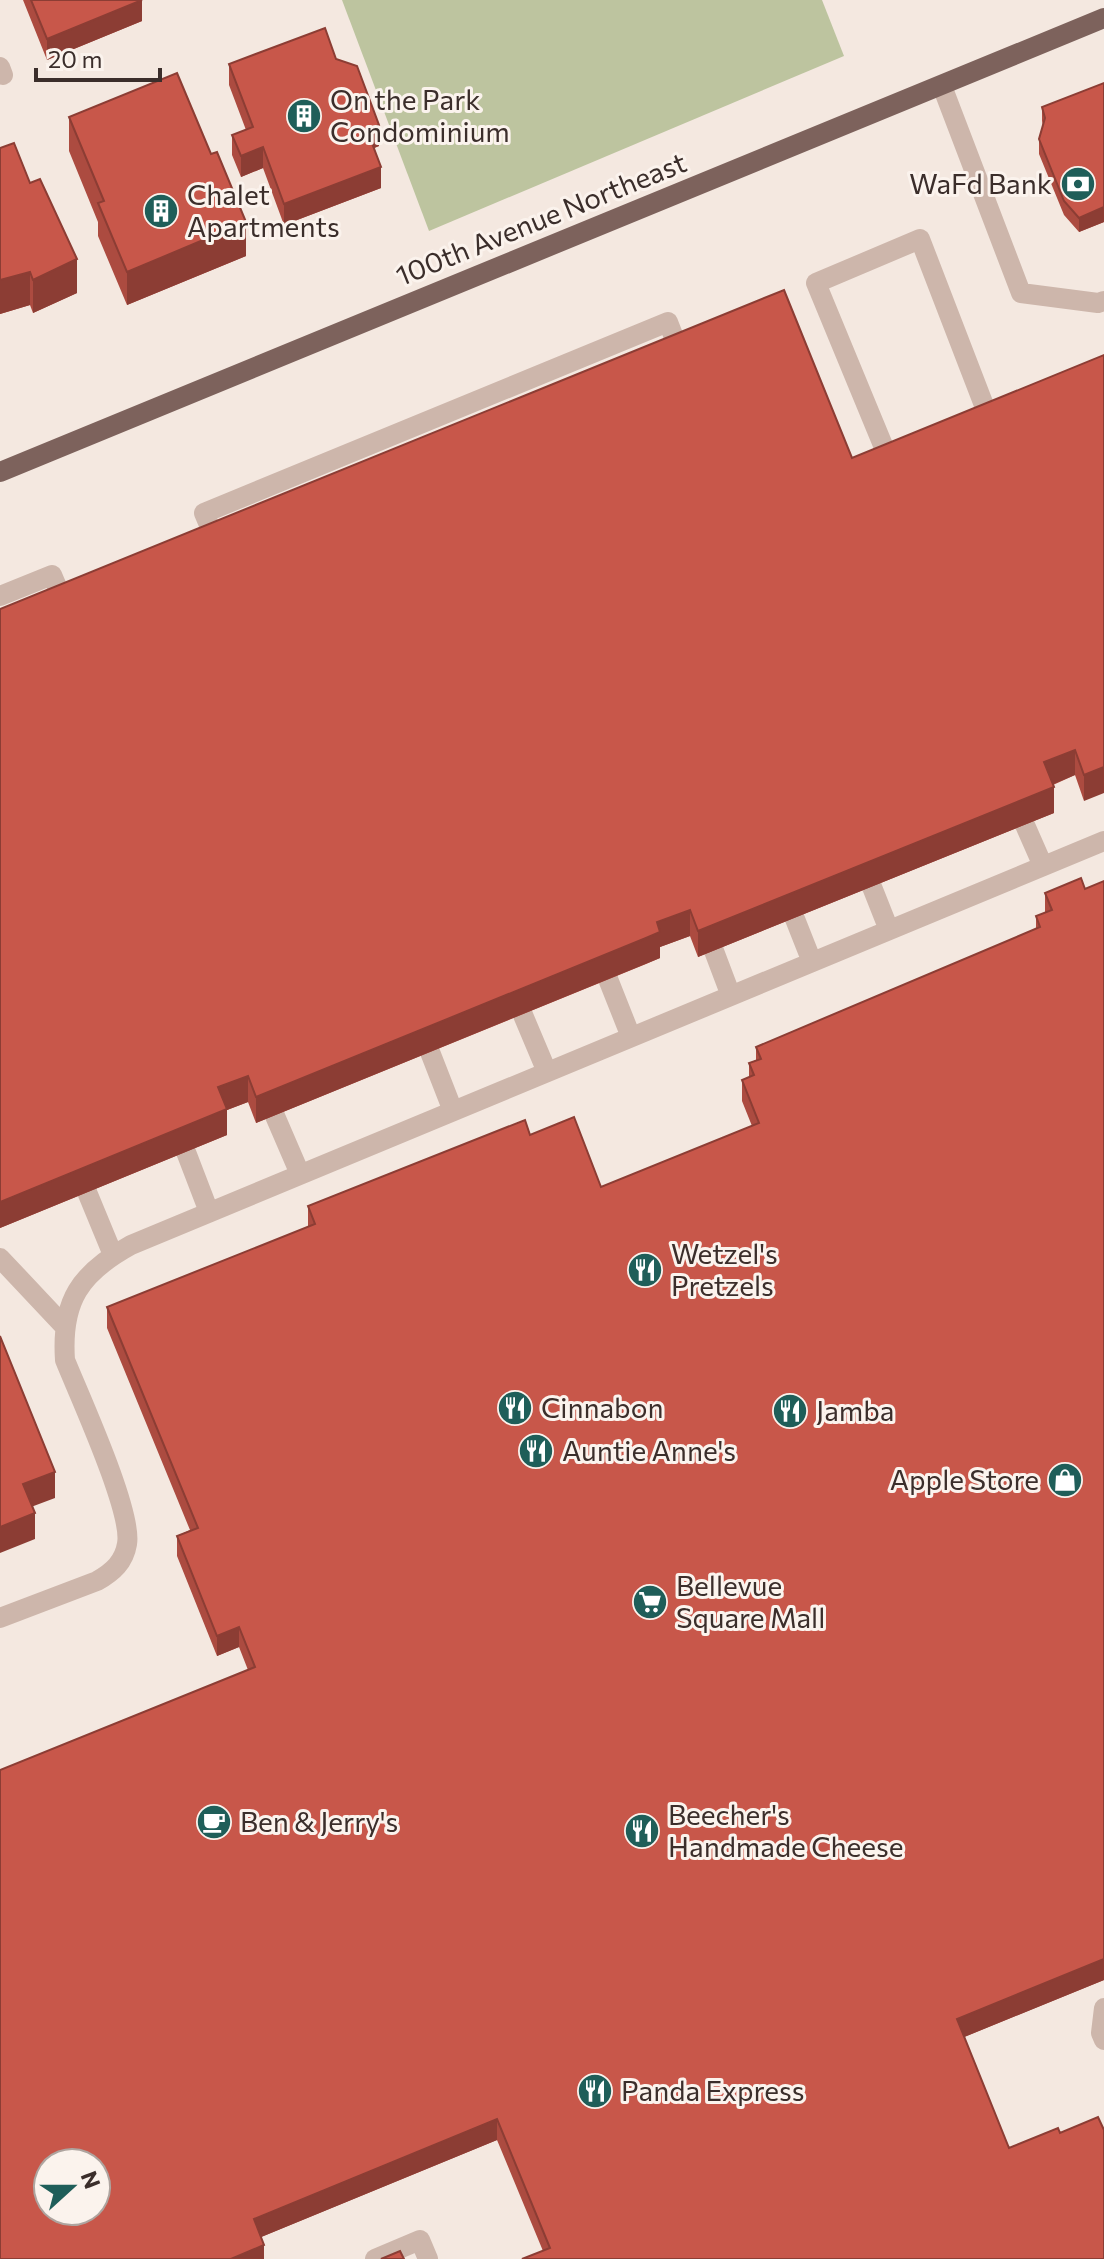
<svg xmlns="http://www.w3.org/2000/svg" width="1104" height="2259" font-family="Commissioner,sans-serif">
<rect width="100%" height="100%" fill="#f4e8e0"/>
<path fill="#bdc49f" d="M342,0H822L844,56L429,231Z"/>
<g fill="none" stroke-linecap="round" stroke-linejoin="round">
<path stroke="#cdb6ab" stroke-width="20" d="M0,67L3,75
M942,86L1021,293L1098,303L1104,301
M892,467L816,283L920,239L992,426
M218,546L204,513L668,322L682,358
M0,596L52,575L66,608
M1025,825L1043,866
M872,887L889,930
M795,919L812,962
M714,951L731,996
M608,979L631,1037
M523,1015L547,1072
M430,1052L453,1111
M275,1116L300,1174
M186,1152L209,1212
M87,1192L113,1255
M0,1258L64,1326
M0,1618L97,1581C113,1572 124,1562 127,1544C133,1512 79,1395 65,1360C61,1301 80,1273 131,1245L1104,841
M1104,2008L1101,2033L1104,2040
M375,2259L420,2240L428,2259"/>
<path stroke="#7d625c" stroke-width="20" d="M0,472L1104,18"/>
</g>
<path fill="#ac4b40" d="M23,0H142V21L47,60Z
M336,59L379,146L374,148L381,188L284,225L263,168L241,177L232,155V135L246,130L229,85V64Z
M1104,83V222L1079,232L1064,215L1039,154V139L1043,126L1042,121V107Z
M69,117L246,256L127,305L98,236V222L69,151Z
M0,148L30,183L77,293L33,313L30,305L0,314Z
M1104,355L1084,801L1075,775L1053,785L1054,813L698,957L690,936L660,947V958L646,964L256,1123L248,1102L227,1110V1135L0,1228V609L852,458Z
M1081,878L1104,1980L964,2037L1009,2148L1060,2133L1104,2130L543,2251L497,2140L261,2237L264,2259H0L248,1670L239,1647L217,1656L177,1556V1536L190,1530L107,1328V1307L308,1227V1206L530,1135L601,1187L752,1126L742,1101V1080L749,1077V1063L756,1060V1047L1036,929V916L1045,913V893Z"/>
<path fill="#8c3d34" d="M142,0V21L47,60V39Z
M379,125V146L367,151V130Z
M263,147V168L241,177V156Z
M381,167V188L284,225V204Z
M1104,207V222L1079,232V218Z
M246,222V256L127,305V272Z
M77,259V293L33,313V280Z
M30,272V305L0,314V280Z
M1075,750V775L1044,788V762Z
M1104,767V793L1084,801V775Z
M1054,787V813L698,957V931Z
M690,910V936L660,947V958L256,1123V1097L657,922Z
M248,1076V1102L227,1110V1135L0,1228V1202L218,1087Z
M55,1472V1498L23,1510V1484Z
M35,1513V1539L0,1553V1527Z
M239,1627V1647L217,1656V1636Z
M1104,1959V1980L957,2040V2019Z
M497,2119V2140L254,2240V2219Z
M264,2245V2259H231Z"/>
<path fill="#c8574a" stroke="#8c3d34" stroke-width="2" fill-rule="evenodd" d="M31,0H142L47,39Z
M325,28L336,59L357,66L379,125L367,130L381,167L284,204L263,147L241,156L232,135L253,127L229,64Z
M177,73L211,154L217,152L246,222L127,272L98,203L104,201L69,117Z
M1104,83V207L1079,218L1064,201L1039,139L1045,118L1042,107Z
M14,143L30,183L40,179L77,259L33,280L30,272L0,280V148Z
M784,290L852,458L1104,355V767L1084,775L1075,750L1044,762L1054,787L698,931L690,910L657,922L660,932L646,938L256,1097L248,1076L218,1087L227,1109L0,1202V609Z
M1081,878L1085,889L1104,881V1959L957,2019L1009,2148L1058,2128L1060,2133L1098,2117L1104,2130V2259H522L550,2248L497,2119L254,2219L264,2245L231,2259H0V1770L255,1667L239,1627L217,1636L177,1536L198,1528L107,1307L315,1224L308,1206L525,1120L530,1135L574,1117L601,1187L759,1123L742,1080L754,1075L749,1063L761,1059L756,1047L1040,927L1036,916L1052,910L1045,893ZM48,2163H96V2211H48Z
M0,1336L55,1472L23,1484L35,1513L0,1527Z
M400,2251L404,2259H381Z"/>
<defs>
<g id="building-disc" transform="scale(1.8)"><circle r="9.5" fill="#1f5e59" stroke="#fbf3ed"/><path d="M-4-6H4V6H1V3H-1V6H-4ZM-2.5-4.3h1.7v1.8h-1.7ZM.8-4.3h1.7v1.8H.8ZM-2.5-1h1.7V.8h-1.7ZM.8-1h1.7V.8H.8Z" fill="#fff"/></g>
<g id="bank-disc" transform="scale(1.8)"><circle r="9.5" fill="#1f5e59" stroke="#fbf3ed"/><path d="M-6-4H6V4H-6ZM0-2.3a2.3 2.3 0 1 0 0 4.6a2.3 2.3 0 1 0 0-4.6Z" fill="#fff"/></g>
<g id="restaurant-disc" transform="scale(1.8)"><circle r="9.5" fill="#1f5e59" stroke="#fbf3ed"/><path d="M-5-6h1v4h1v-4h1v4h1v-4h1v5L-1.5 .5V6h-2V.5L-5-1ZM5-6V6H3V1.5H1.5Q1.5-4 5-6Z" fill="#fff"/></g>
<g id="shop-disc" transform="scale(1.8)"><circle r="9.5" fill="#1f5e59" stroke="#fbf3ed"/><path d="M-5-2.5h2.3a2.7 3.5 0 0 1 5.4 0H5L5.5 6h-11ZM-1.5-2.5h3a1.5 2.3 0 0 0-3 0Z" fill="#fff"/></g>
<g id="supermarket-disc" transform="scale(1.8)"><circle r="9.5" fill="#1f5e59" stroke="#fbf3ed"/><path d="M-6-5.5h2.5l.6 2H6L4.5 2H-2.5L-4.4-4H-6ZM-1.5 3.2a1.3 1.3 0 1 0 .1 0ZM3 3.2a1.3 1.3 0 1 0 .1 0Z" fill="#fff"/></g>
<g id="cafe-disc" transform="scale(1.8)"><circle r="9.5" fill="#1f5e59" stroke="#fbf3ed"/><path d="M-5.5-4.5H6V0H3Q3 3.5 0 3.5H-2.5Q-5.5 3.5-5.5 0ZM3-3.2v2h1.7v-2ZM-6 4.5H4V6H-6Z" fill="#fff"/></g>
</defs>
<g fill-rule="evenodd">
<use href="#building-disc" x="304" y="116"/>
<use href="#bank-disc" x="1078" y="184"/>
<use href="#building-disc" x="161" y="211"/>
<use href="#restaurant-disc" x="645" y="1270"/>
<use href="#restaurant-disc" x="515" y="1408"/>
<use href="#restaurant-disc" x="790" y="1411"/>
<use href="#restaurant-disc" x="536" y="1451"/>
<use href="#shop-disc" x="1065" y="1480"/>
<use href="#supermarket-disc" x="650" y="1602"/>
<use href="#cafe-disc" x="214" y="1822"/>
<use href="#restaurant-disc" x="642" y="1831"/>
<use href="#restaurant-disc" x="595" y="2091"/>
</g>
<g text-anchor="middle" stroke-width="6" stroke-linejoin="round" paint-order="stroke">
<g font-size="28" fill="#3b2e2b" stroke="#fbf3ed" text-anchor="start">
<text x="330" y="110">On the Park<tspan x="330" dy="32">Condominium</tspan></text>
<text x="1052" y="194" text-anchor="end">WaFd Bank</text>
<text x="187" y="205">Chalet<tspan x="187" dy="32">Apartments</tspan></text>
<text x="671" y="1264">Wetzel's<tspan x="671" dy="32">Pretzels</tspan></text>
<text x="541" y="1418">Cinnabon</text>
<text x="816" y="1421">Jamba</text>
<text x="562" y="1461">Auntie Anne's</text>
<text x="1039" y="1490" text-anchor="end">Apple Store</text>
<text x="676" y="1596">Bellevue<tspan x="676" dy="32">Square Mall</tspan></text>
<text x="668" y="1825">Beecher's<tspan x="668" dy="32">Handmade Cheese</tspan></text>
<text x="240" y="1832">Ben &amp; Jerry's</text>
<text x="621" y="2101">Panda Express</text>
</g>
<g font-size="28" fill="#3b2e2b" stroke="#fbf3ed">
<text transform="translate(541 219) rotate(-22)" y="10">100th Avenue Northeast</text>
</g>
</g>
<g transform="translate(72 2187) rotate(69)"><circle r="38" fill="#fbf3ed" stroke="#aea49f" stroke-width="2"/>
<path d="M0-6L14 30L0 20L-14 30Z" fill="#1f5e59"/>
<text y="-12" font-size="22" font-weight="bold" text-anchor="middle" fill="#3b2e2b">N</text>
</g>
<path d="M36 68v12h124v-12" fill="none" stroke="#3b2e2b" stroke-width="4"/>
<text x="48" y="68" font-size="24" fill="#3b2e2b" stroke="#fbf3ed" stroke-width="6" paint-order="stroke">20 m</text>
</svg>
